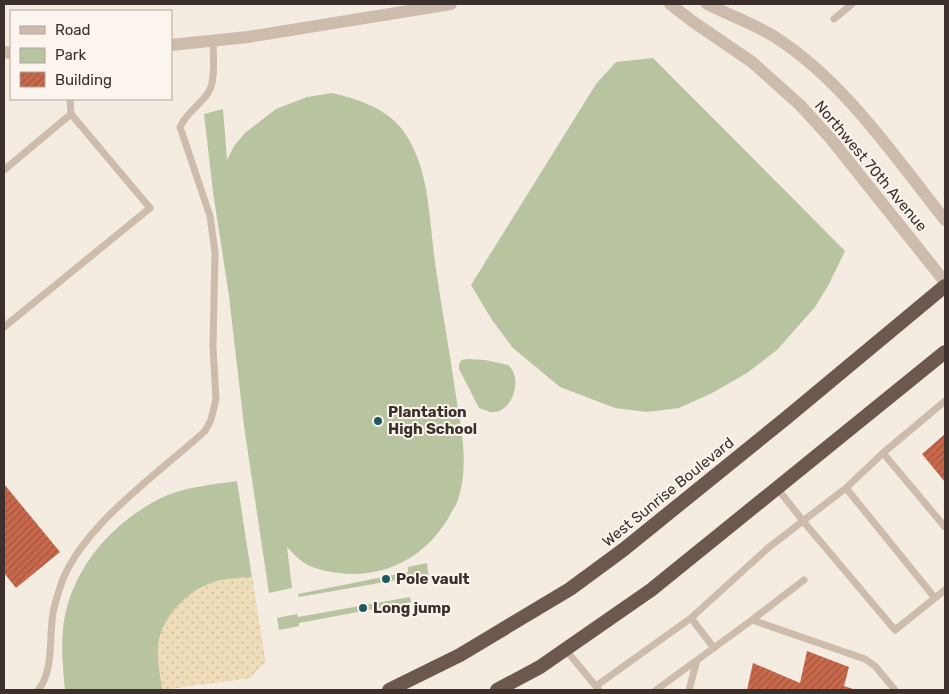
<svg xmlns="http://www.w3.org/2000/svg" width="949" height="694" font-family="Rubik,sans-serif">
<defs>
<pattern id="sand-dots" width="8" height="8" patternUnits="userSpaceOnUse" patternTransform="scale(1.25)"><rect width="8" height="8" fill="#efdcb8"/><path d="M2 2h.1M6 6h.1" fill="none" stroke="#cebd9e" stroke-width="1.8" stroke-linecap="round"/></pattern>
<pattern id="building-hatch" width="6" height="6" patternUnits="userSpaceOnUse" patternTransform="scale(1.25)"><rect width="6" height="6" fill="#c8694b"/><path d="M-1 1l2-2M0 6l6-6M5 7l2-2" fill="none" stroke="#a4573f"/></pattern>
</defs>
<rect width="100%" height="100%" fill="#f4ebe1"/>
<path fill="#b8c4a0" d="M653,58L845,251L829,284L815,307L777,350L747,373L712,393L679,408L647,412L615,408L560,387L513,348L492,320L471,285L596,84L616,62Z
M332,93C357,99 384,107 401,128C410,139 417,155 421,168C430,198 431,237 436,269C442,311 450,353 456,396C461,429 469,463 459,496C458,502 454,508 451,513C429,555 387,579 339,573C328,572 313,569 303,562C297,558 292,552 287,547L292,588L269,593L244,426L229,296L213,192L204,114L223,109L227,160L234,146L245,133L276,109L307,97Z
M467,359L485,360L508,365C524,378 512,415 490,412C487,411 482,409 479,408L459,369V364L462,360Z
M237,481L265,662L249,678L156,690H65C63,670 61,650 63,629C69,572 109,525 159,499C182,487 211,485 237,481Z
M427,563L429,581L410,582L408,578L299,597L298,594L408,572V567Z
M410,597L411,602L299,623V626L279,630L277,618L297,614L298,617Z"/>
<path fill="url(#sand-dots)" d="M252,577L265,662L249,678L162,690C160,672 155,653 160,635C167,614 186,593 206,585C220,578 237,578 252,577Z"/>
<path fill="url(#building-hatch)" d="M945,434V482L922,454Z
M4,484L60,552L16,588L4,573Z
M807,651L849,667L844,686L856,690H747L753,663L800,683Z"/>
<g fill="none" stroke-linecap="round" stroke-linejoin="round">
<path stroke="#cdbbac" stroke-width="7" d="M834,19L852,4
M4,170L71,114
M4,327L150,208L71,114L70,99
M883,453L945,401
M846,488L935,598
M945,527L883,453L846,488L803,521L895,630L945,590
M691,618L714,648
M752,620L804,580
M565,649L599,690
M596,686L691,618L768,548L803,521L777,488
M38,690C54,672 49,636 53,613C55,602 59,590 63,579C87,522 159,473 205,431L211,420L216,399L213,347L215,252L210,216L180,127C186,113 200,105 208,93C216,82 213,55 213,41
M656,690L752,620L865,659L875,666L895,690
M689,690L697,660"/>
<path stroke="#cdbbac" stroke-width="12" d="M670,4L692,21L752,62L800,105L831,139L945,282
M707,4C729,15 754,24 775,37C844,81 895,157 945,220
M171,45L248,37L451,4
M4,52L11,53"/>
<path stroke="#6c584f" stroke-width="14" d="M389,690L460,655L570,589L623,550L785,419L945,286
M497,690L540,667L651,590L945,352"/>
</g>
<g fill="#1f5a5e" stroke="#fbf5ee" stroke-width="2">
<circle cx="378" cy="421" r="5"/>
<circle cx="386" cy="579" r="5"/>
<circle cx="363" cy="608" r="5"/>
</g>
<g text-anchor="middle" stroke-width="4" stroke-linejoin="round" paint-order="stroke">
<g font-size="15" fill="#3b302b" stroke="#fbf5ee">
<text transform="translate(871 166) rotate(50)" y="5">Northwest 70th Avenue</text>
<text transform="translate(668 492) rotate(-39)" y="5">West Sunrise Boulevard</text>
</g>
<g font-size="15" font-weight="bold" fill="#3b302b" stroke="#fbf5ee" text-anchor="start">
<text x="388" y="417">Plantation<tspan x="388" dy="17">High School</tspan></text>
<text x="396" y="584">Pole vault</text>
<text x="373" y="613">Long jump</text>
</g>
</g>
<rect width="949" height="694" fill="none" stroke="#3b302b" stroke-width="10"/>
<rect x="10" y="10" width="162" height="90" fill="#fbf5ee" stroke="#aea6a0"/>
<rect x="20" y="26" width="25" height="8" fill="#cdbbac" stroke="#aea6a0"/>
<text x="55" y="35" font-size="15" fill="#3b302b">Road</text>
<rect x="20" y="48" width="25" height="15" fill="#b8c4a0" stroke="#aea6a0"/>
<text x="55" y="60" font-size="15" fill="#3b302b">Park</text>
<rect x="20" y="72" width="25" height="15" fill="url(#building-hatch)" stroke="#aea6a0"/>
<text x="55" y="85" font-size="15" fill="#3b302b">Building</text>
</svg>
